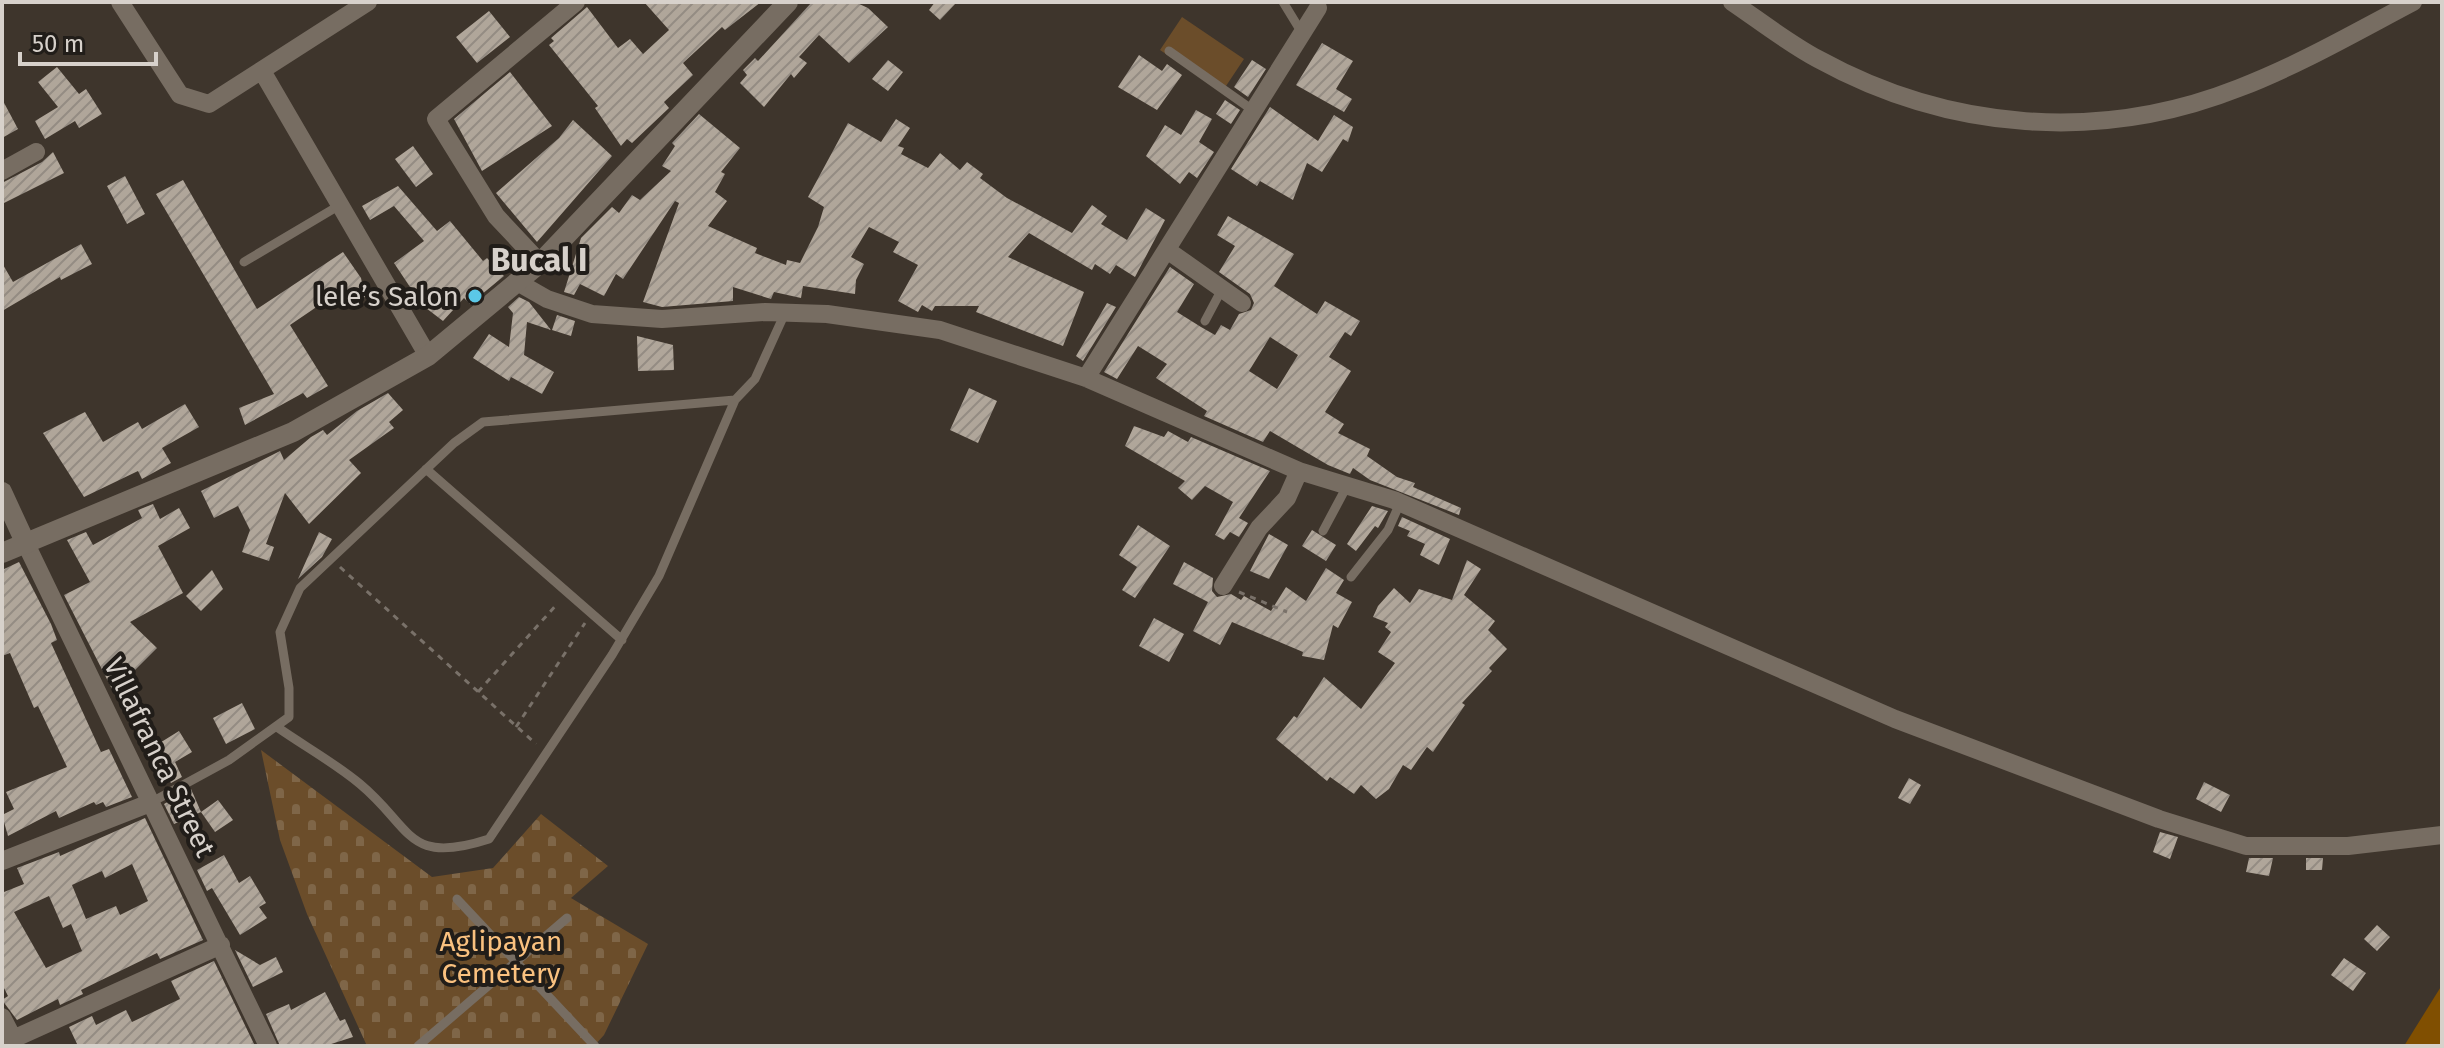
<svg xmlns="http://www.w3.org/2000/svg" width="2444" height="1048" font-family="'Fira Sans',sans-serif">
<defs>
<pattern id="cemetery-stones" width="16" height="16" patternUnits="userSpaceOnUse" patternTransform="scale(2)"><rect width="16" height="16" fill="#6b4d2a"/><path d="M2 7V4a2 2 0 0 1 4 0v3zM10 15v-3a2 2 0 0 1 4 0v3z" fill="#7f6648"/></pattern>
<pattern id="building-hatch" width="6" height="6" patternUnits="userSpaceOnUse" patternTransform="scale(2)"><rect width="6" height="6" fill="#b0a69a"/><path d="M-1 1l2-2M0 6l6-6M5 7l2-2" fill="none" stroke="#948c83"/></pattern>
</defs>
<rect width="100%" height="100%" fill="#3e352c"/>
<path fill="url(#cemetery-stones)" d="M261,750L432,877L493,868L541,814L608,866L571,898L648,944L604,1035L594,1046H367L307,914L280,840Z"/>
<path fill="#6b4d2a" d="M1182,17L1244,59L1222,92L1160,50Z"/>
<path fill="#804f01" d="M2442,985V1046H2404Z"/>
<path fill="url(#building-hatch)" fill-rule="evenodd" d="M644,2H761L725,30L722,27L683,63L693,75L664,102L669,108L632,143L627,139L621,146L595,108L598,106L549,45L554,41L551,38L587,7L618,48L630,39L643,54L669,30Z
M812,2H855L868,8L888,27L849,63L819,35L799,57L807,63L794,78L791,74L764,107L740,83L747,75L743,70L755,58L758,61Z
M935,2H957L940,20L929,10Z
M489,11L510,37L477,63L456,37Z
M1322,43L1353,61L1336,89L1352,99L1344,112L1296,85Z
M1139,55L1162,71L1167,64L1182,75L1157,110L1118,87Z
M888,60L903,72L888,91L872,79Z
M1252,60L1266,69L1248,97L1234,87Z
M57,67L79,94L86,89L102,114L79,128L75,121L45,139L35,121L58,107L38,82Z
M510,72L552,126L482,171L454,119Z
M2,99L18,129L2,138Z
M1225,100L1240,110L1231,124L1216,114Z
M1270,107L1318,141L1334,115L1353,127L1348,142L1343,139L1322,172L1307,163L1293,200L1260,181L1257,186L1231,169Z
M1196,110L1212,119L1199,142L1214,152L1197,178L1189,172L1180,184L1146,156L1165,125L1181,135Z
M699,114L740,148L721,172L725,174L715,192L727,201L708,226L757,248L755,253L786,265L787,260L800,263L818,227L824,207L808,197L848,123L881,142L896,119L910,128L898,146L904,148L901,154L928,168L940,153L960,170L967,162L983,174L980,178L1007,198L1072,233L1092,205L1107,216L1101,224L1127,240L1146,208L1165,220L1135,277L1116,265L1110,274L1095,264L1092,270L1029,233L1008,257L1084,292L1063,346L976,312L979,306H935L932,311L922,305L918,312L898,301L918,265L893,252L899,242L869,227L851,257L864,264L856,280L855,294L803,286L801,298L774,292L771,299L733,287V301L662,307L643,302L679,203L675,201L623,279L616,274L604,296L580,284L574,295L564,292L581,238L612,207L619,213L632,195L640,200L671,171L662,166L675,146L672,143Z
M573,120L612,156L537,242L496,193L559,138Z
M413,146L433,174L416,187L395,159Z
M53,152L64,173L2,204V183L42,162Z
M125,176L145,214L127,224L107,186Z
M183,180L257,309L343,252L361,278L365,297L351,302L343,289L290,325L328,386L307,398L303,393L245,425L239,408L274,394L156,194Z
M398,186L437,231L450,221L483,261L487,258L504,276L470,304L464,298L443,321L422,305L394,263L424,241L394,206L370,220L362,206Z
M1228,216L1294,254L1274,286L1317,314L1325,301L1360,321L1351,336L1345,332L1329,357L1351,371L1325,412L1344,424L1338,433L1370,449L1367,456L1397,477L1415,483L1413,487L1461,508L1459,515L1370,480L1353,468L1350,474L1328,465L1270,431L1263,442L1204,416L1207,411L1156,378L1167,364L1138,346L1117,379L1104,372L1170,267L1194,284L1177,312L1201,327L1215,335L1221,325L1230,330L1239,314L1251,310L1254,303L1250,294L1219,272L1235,246L1217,235ZM1270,337L1298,355L1277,389L1249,371Z
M81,244L92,264L61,280L60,277L2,311V263L13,282Z
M519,297L529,302L551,330L527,322L524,355L554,372L542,394L511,377L509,381L473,358L489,334L509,347L513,313L508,307Z
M1107,303L1116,307L1083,361L1076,356Z
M557,315L575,321L571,336L552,330Z
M637,336L673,345L674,370L638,371Z
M969,388L997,401L978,443L950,430Z
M388,393L403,410L389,422L394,428L349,460L361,473L309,524L285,493L266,544L274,547L269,561L242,552L250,530L238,506L214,518L201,491L280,451L284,460L311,437L323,430L327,435L357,411Z
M185,404L199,427L162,448L171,463L142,479L138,471L84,497L43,433L85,412L103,442L138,422L142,429Z
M1134,426L1164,437L1168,431L1188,442L1191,437L1270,471L1239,518L1248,523L1239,537L1230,532L1224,540L1215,535L1233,502L1205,486L1192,500L1178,488L1185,481L1125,446Z
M153,504L160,519L179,508L190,528L158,546L183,593L130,622L157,648L126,679L128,682L113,691L64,595L90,582L67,540L86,532L93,545L142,518L138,510Z
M1372,506L1388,511L1378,528L1375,526L1356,551L1347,544Z
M1402,517L1450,539L1439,565L1420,555L1425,544L1407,536L1410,531L1398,526Z
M1138,525L1170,546L1135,598L1122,590L1137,567L1119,555Z
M1312,530L1336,545L1326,561L1302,546Z
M319,532L332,539L322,557L298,579Z
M1269,534L1288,545L1269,579L1250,571Z
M1467,560L1481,569L1464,595L1495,621L1488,630L1507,649L1489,668L1492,671L1462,703L1465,705L1433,752L1427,747L1411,770L1403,765L1389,789L1376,799L1361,785L1354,794L1330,777L1327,781L1276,739L1294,716L1297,718L1324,677L1361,709L1395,663L1378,652L1391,632L1385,627L1388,623L1373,617L1378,606L1394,588L1410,603L1419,589L1452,600Z
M19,562L51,624L57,640L51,643L101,752L109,749L132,797L106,807L103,802L96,805L94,802L59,818L56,811L8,836L2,815L14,809L6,792L67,767L38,706L34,708L10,653L2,656V570Z
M1184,562L1213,578L1212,591L1217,597L1231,594L1241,600L1244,596L1271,611L1286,587L1306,601L1326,568L1344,580L1336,593L1352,602L1338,628L1333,625L1324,660L1302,656L1303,652L1232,622L1220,645L1193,631L1208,602L1173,584Z
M212,570L223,589L201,611L186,596Z
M1154,618L1184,634L1169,662L1139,646Z
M242,703L255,729L226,744L213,718Z
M179,731L192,752L175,762L182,777L171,783L150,749Z
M1909,778L1921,785L1910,804L1898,798Z
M2204,782L2230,795L2221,812L2196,799Z
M191,789L201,812L174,824L164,804Z
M218,800L233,820L215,832L201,812Z
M145,818L203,940L160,959L157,953L81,990L83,994L60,1005L58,999L17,1020L2,1000L8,996L2,984V889L4,892L24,884L17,868L59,852L60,856ZM132,864L148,901L120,915L116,906L86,919L72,885L102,871L105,878ZM49,896L63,928L71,924L82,951L46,968L14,912Z
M2160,832L2178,837L2170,859L2153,852Z
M224,855L239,883L250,876L266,903L259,907L267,918L240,935L212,888L207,891L197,870Z
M2249,858H2273L2269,876L2246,872Z
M2306,858H2323L2322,870H2306Z
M2377,925L2390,937L2377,951L2364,939Z
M235,950L260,965L276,957L283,972L253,987Z
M2344,958L2366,973L2353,991L2331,975Z
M214,961L255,1046H78L69,1027L92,1016L96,1025L126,1010L132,1022L180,999L171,981Z
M325,992L340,1021L345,1019L353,1037L325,1046H280L266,1014L289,1004L291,1010Z"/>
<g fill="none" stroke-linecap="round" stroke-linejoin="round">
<path stroke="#797169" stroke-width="3" stroke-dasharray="6 6" stroke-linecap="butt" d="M340,567L536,744
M1239,592L1287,612
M478,692L558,603
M516,727L585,623"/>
<path stroke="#776d62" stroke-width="9" d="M1283,2L1302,33
M1169,51L1254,111
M244,262L340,205
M1205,321L1222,289
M426,469L622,640
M1323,531L1347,486
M1351,577L1388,530L1400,503
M277,727C304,746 335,763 360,784C413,828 406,866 489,839L612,655L659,576L735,400L755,379L785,313
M150,803L229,760L289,717V688L280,632L300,588L454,443L483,422L735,400
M457,899L595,1046
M418,1046L567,918"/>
<path stroke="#776d62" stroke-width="18" d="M120,2L180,95L209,104L368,2
M1732,2C1760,21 1788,43 1818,59C1949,131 2100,143 2239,88C2299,65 2356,32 2413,2
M262,71L428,356
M2,171L36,152
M1167,250L1242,303
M540,263L496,216L436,119L576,2
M519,283L547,299L592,314L662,319L765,312L827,314L940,330L1086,378L1299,471L1394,500L1895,719L2159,819L2246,846H2348L2442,835
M1086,378L1318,8
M26,544L268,1046
M1223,586L1259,528L1287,498L1299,471
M2,861L150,803
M2,1017L17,1046
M2,1044L221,945"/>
<path stroke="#776d62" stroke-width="20" d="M2,492L26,544
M2,553L293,432L428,356L540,263L788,2"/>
</g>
<circle fill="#5bc8e7" stroke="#211d19" stroke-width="3" cx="475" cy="296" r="8"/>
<g text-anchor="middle" stroke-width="8" stroke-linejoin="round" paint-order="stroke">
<g font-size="28" fill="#d7d1cb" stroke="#211d19" text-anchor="end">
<text x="459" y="306">lele’s Salon</text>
</g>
<g font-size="28" fill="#d7d1cb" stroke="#211d19">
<text transform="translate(160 757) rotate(64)" y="10">Villafranca Street</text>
</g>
<g font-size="28" fill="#fac17f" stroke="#211d19">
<text x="501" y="951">Aglipayan<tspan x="501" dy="32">Cemetery</tspan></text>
</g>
<g font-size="32" font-weight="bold" fill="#d7d1cb" stroke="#211d19">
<text x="539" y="271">Bucal I</text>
</g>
</g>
<rect width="2444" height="1048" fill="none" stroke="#d7d1cb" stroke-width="8"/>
<path d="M20 52v12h136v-12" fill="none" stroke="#d7d1cb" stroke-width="4"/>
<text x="32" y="52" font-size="24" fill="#d7d1cb" stroke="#211d19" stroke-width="6" paint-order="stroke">50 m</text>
</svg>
